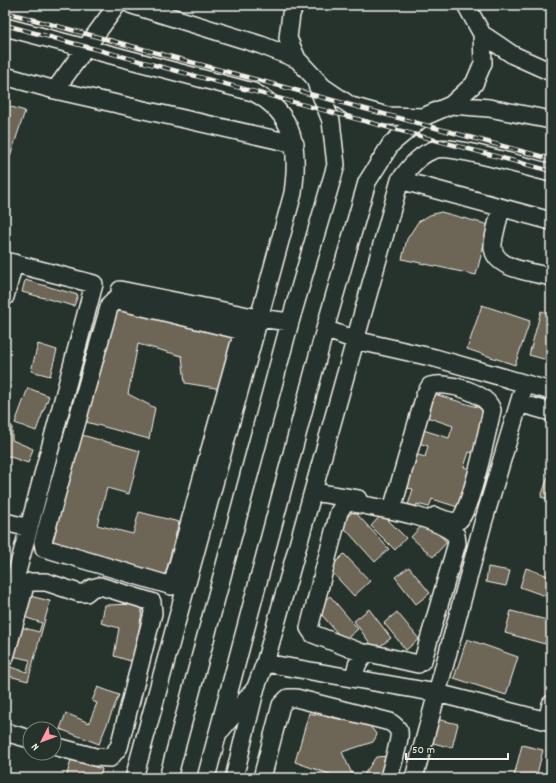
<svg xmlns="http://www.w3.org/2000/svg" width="556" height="783" font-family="Dekko,sans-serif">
<rect width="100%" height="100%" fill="#26332d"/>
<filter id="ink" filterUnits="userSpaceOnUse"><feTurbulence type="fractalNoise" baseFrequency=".025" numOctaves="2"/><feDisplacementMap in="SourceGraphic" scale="8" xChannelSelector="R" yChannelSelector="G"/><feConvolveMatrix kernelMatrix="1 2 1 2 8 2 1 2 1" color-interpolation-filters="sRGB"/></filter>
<g filter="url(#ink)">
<path fill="#6d6556" stroke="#f4f1e8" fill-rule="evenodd" d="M5,105L25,111L5,172Z
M441,212L489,225L476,275L402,259L407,239L418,222L430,215Z
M25,280L78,295L74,306L22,292Z
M115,304L237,338L222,389L185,383L182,356L138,344L128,394L155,408L149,439L86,422Z
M482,305L530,321L515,365L467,349Z
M541,311L551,314V361L529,355Z
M38,344L57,350L50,376L31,371Z
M28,388L49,396L36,431L15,423Z
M431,393L487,410L474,453L469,452L464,467L473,470L461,508L432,499L429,507L417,504L416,508L408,505L413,489L407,488L412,471L407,469L412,453L425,457L428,446L416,442L420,429L449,438L453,426L424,416Z
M5,424L12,426V440L33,449L28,463L5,455Z
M78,434L140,451L129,494L107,488L97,525L133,534L139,512L179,522L165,576L49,545Z
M549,474L551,475V500L541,497Z
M354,511L389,549L375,562L340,523Z
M382,514L406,538L395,550L371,526Z
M425,522L447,542L433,557L411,537Z
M344,554L370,581L354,596L329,569Z
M409,567L430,593L416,604L395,577Z
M488,567L510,571L506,586L486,582Z
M526,568L551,577V598L520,587Z
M26,595L50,601L28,681L5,675ZM24,617L42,623L39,632L21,627ZM12,656L30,660L27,672L10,667Z
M330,596L358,629L344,641L316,608Z
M143,604L134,662L114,656L119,628L101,623L105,605Z
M369,609L391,638L375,650L354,621Z
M511,611L551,621L545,644L505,633Z
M397,612L419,639L406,650L384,623Z
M467,639L518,657L506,695L454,678Z
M98,687L119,695L99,744L60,729L66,713L89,723L97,703L92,701Z
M309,713L369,725L377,735L373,742L342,752L353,776H363L376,757L389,756L384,778H332V775L295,762Z
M432,718L458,724L452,748L426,741Z
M522,745L543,750L536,778L514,776Z
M71,760L102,769L100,778H66Z"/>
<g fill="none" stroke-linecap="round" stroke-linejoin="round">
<g stroke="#f4f1e8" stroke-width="20">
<path id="minor" d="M132,5L261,45L297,59
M295,5L291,14L288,38L297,59L323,87L351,106L387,116L423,117L451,105L474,84L483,63L482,34L466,5
M5,27L253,92C296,114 299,150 293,193L134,778
M482,34L513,55L551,72
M5,76L55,90L295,144
M55,90L117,5
M451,105L489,108L551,120
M400,180L551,221
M501,208C499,218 492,239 493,248C496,270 533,272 551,277
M5,261L94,284L5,617
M120,290L258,318L290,322
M5,297L14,263
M114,300L243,331L172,586L44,548L43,542L110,304Z
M325,329L355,340L435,358L551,391
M522,393L519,403L551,412
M313,492L358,499
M393,506L425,395L430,386C447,381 486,392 492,410C488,428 470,513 459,520C452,524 441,518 435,516
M5,522L29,528
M5,657L25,586L30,582H46L79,593H86L92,588L100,586L152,602L153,613L119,747L110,758L95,757L54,746
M265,663L437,693L551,722
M354,678L357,665L365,654L369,653L418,664L423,660L457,543L456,535C432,514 380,509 348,502L344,504L339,512L309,628L313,634L365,654
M547,721L551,704
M221,730L254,690
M5,732L30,739
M168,778L290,322L336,165L331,121L314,77
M206,778L325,329L367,182L391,144L423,117
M234,778L256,687L265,663L400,180C410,167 420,153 437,149C454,145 530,168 551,173
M262,778L281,705L288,698H296L390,722C393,724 397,727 399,731C401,740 391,768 389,778
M414,778L483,523L519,403"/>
</g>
<use href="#minor" stroke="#26332d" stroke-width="17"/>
<g stroke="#f4f1e8" stroke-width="4.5">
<path id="rail" d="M5,12L551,159
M5,25L551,171"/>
</g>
<use href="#rail" stroke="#26332d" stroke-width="3" stroke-dasharray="9" stroke-linecap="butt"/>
</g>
</g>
<rect width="556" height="783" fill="none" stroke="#26332d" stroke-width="20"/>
<rect x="10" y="10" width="536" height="763" fill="none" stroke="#f4f1e8" stroke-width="1.5" filter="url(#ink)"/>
<g transform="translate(42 741) rotate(228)"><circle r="19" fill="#26332d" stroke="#787f78"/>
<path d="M0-3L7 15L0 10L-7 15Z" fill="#ff9aa2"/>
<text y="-6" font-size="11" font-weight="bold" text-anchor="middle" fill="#f4f1e8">N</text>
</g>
<path d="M406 753v6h102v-6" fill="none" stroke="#f4f1e8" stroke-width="2"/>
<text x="412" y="753" font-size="12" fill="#f4f1e8" stroke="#26332d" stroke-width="3" paint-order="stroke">50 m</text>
</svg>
